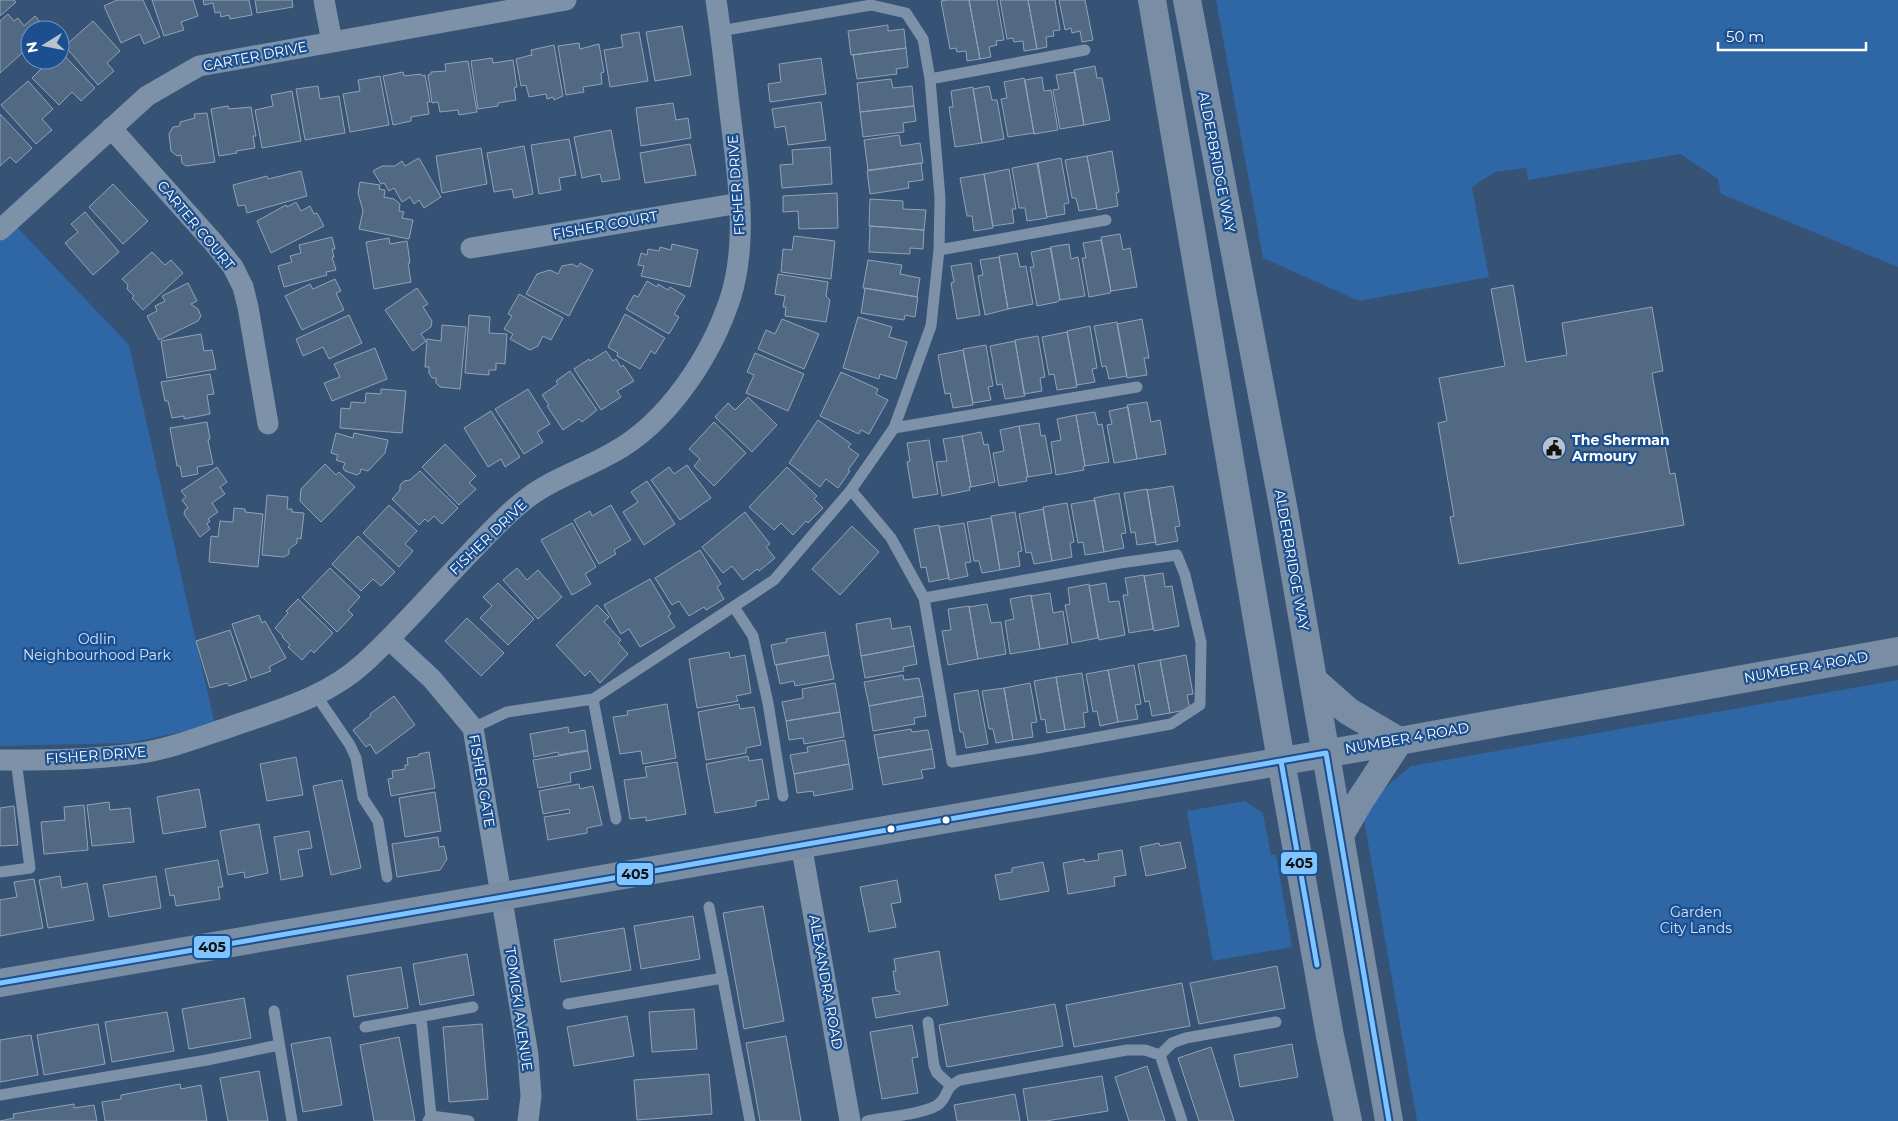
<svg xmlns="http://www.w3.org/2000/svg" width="1898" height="1121" font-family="Montserrat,sans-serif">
<rect width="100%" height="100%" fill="#365274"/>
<path fill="#2f66a5" d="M1216,0H1898V267L1721,194L1718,179L1680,154L1528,180L1526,168L1495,172L1472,187L1489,277L1359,301L1263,258Z
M16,226L129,345L215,725L129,743L0,746V239Z
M1898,680V1121H1417L1364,820L1375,796L1411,766Z
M1245,801L1263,813L1271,855H1276L1292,947L1213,961L1187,811Z"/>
<path fill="#526984" stroke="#92a2b6" d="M0,0H14L16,2L0,16Z
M117,0H143L160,37L144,44L140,34L121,43L104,6Z
M152,0H193L198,16L181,22L184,30L164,36Z
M203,0H249L252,15L230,19L229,15L221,17L220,12L215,13L213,3L204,5Z
M255,0H292L293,7L257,13Z
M947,0H969L980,59L967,61L966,51L957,52L956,48L950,49L941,1Z
M969,0H997L1004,40L996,41L997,45L989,47L991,57L980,59Z
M1000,0H1028L1037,49L1024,51L1023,41L1014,42L1013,38L1007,39Z
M1028,0H1055L1060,30L1053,31L1054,36L1046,37L1047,47L1037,49Z
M1059,0H1085L1093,40L1082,42L1080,31L1072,33L1071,28L1065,30Z
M8,14L14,21L18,18L24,26L35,16L47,30H30V46L0,73V21Z
M93,21L120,51L107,63L114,71L98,85L65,46Z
M888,25V31L904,29L906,48L851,55L848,31Z
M682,26L691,75L655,81L646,32Z
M639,32L648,81L610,87L604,50L623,47L621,35Z
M579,43L580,49L599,44L604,72L601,73L602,84L583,87L584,92L566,95L558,46Z
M554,45L563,96L554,100L553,97L547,99L546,94L529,97L526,85L521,86L516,59L531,55L532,56L531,50Z
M906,48L908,67L896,69L897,74L857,79L853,55Z
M60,51L95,88L81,101L72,92L59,105L32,78L50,60H60Z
M492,58L493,63L513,60L517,87L514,88L516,100L498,103V106L478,109L471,61Z
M821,58L826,94L770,102L768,84L781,82L779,64Z
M468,61L477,112L459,115L458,110L440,112L438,102L432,103L428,75L431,74V72L446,71L445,64Z
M1095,66L1097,78H1102L1110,120L1084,125L1074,70Z
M403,72L404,76L421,74L422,76L425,75L430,102H427L429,114L411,117V121L393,125L383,76Z
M1075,72L1084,125L1060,129L1053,90L1059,89L1056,75Z
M380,76L389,125L350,132L343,94L360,91L358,80Z
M1042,77L1044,91L1051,90L1058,130L1034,134L1025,80Z
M1024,78L1034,133L1008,137L1001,99L1007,98L1004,82Z
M891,79L893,88L912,86L914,106L860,112L857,83Z
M28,81L53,109L42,119L52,130L36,144L1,105Z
M318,86L320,99L339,96L345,133L305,140L296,89Z
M989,86L992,100H997L1004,139L982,143L973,89Z
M973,87L982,143L955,147L949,107H953L951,91Z
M292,91L301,141L262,148L255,110L273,106L271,95Z
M821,102L826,140L788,145L785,126L775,128L772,109Z
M673,103L676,120L688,118L691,138L641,146L636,108Z
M228,106L229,109L251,107L256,136H253L255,148L236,151L237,153L219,156L211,109Z
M914,106L916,121L903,123L904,132L863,137L860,112Z
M207,113L215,162L186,166L182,163L181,155L177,156L171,151L169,134L173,127L180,126V122L195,118L194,114Z
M0,114L32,148L16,163L10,157L0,166Z
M611,130L620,179L602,182L600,174L582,178L574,137Z
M899,135L901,146L920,143L923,163L868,170L864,140Z
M569,139L576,175L559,178L561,190L539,194L531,145Z
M690,144L696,175L645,183L640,153Z
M524,146L533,194L514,198L512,189L494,192L487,153Z
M830,147L832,184L782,188L780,165L793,164L792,150Z
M481,148L487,184L442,193L436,156Z
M1112,151L1119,192L1116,193L1118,206L1097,210L1087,156Z
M1087,156L1097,208L1079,211L1076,198H1072L1065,160Z
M419,158L441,197L424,208L419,200L414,204L410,197L402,202L394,188L389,191L384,183L381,184L373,171L382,166H395L402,161L405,166Z
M1061,158L1069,203L1064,204L1065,214L1047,217L1037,163Z
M921,163L923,180L908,182L909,188L870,194L867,171Z
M1038,163L1047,218L1027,221L1025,208H1019L1012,168Z
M1009,169L1016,209H1012L1014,223L993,226L984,174Z
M301,171L307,196L247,213L245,205L238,206L233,185L267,176L268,179Z
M984,174L993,228L974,231L972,216H967L960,178Z
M360,182L380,185L379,189L385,190L384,197L394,199L400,204L399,211L404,212L402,218L413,220L409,239L359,229L363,211L358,193Z
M113,184L148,221L123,244L89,207Z
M837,193L838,228L799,229L798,211L783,212V196Z
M870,199L903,201V209L926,210L924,230L869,226Z
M296,202L301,211L310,206L314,214L317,213L324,226L271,253L257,221L286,205L287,207Z
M85,212L119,252L93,275L65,243L78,232L71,224Z
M870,226L924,230L923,249L910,248V254L869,252Z
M1120,234L1123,250L1130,248L1137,287L1111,291L1101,237Z
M794,236L835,241L831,279L781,272L783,249L792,250Z
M332,237L335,249H332L334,257H332L336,270L326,272L327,275L284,287L278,266L292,262L290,256L301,253L299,245Z
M389,238L390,244L407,241L410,263H408L411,282L374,289L366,242Z
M1101,240L1111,291L1110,293L1089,297L1082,258H1086L1083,243Z
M672,244L698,250L690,287L641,276L644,266L638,265L641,253L647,255L648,249L659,251L660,247L671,250Z
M1069,244L1071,259L1078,257L1085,296L1060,300L1050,247Z
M1051,248L1060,300L1057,302L1037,306L1030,267H1034L1031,252Z
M152,252L165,265L171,260L183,273L143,310L132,298L134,296L127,289L128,285L122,279Z
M1017,253L1020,267L1026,266L1033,304L1008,309L999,256Z
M999,257L1008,309L985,315L978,276L983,275L980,260Z
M868,260L902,265L900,274L920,278L917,297L863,288Z
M580,263L593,270L569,316L526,294L537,274L550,270L558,274L562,266L572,264L578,267Z
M971,263L980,315L957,319L951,283L954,282L951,266Z
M778,274L828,282L826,296L830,300L826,322L785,316L786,307H783L785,296L775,294Z
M335,279L341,291L336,293L344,310L302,330L285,296L310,284L313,289Z
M647,281L657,287L658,284L668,290L670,287L685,296L674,314L679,317L669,334L626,309L634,295L638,297Z
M188,283L197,301L191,304L198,309L201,316L198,321L159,340L147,316L157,311L155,306L165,301L162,296Z
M1513,285L1526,362L1567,355L1562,323L1652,307L1663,371L1652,373L1670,474L1675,473L1684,525L1459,564L1450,517L1454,516L1438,423L1447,421L1439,378L1505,366L1491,289Z
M417,288L428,304L423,307L432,321L431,327L421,334L426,341L413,351L385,310Z
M865,288L918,297L915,317L905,315L904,320L861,313Z
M519,294L563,318L551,340L543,336L538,346L530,350L510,339L513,334L504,329L512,316L508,314Z
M625,314L665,338L655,354L651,351L640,369L617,356L618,353L608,347Z
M349,315L362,343L329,359L323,347L303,356L296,339Z
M469,315L490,317L489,333L507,334L505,364L496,363V370H489V375L465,373Z
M858,317L892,327L889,337L907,342L896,379L880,374L879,379L843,368Z
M782,319L819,334L804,369L758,349L766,330L775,334Z
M1142,319L1149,358H1144L1147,375L1127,378L1117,324Z
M1117,322L1127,376L1109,379L1106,366L1102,367L1094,326Z
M442,325L466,327L460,389L440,387L436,383V378H432L429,373V367H425L427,339L441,341Z
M1090,326L1097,368L1092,369L1095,382L1077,385L1067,331Z
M1067,332L1077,387L1057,390L1054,374L1049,375L1042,337Z
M201,334L204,351L212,350L216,369L167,378L161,341Z
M1038,336L1045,377L1040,378L1042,391L1024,394L1015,340Z
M1015,341L1025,396L1005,399L1002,384L997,385L990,346Z
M986,345L993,386L988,387L991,400L973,403L963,349Z
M375,348L387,379L332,401L324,383L340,377L334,364Z
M963,350L973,405L953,408L950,393L945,394L938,355Z
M606,351L613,361L616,359L621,367L623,365L634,381L617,391L621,397L601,410L574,369L589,359L590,361Z
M755,353L804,374L788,411L746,393L754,375L747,372Z
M570,371L597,410L582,422L579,419L563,430L547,406L549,405L542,395L558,384L556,381Z
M841,372L878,389L876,394L888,400L869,434L861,430L859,434L820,416Z
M210,374L214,394L207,395L210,414L184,419V416L172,418L168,401H165L161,382Z
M381,389L406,391L402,433L340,428L341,408L350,409L351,402L365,403L366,393L381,394Z
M528,389L550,424L537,432L543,442L524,454L495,409Z
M748,397L777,425L752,452L715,417L728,403L735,410Z
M1147,402L1151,422L1160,420L1166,454L1137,459L1127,405Z
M1128,407L1137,459L1114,463L1107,425L1112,424L1109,411Z
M491,411L520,457L505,467L501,459L488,467L464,428Z
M1095,412L1098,425L1102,424L1109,462L1085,466L1076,415Z
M1076,415L1085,466L1083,467L1084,470L1056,475L1051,442L1061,440L1057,419Z
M818,420L851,444L848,447L859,455L848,470L850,471L838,488L826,479L820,487L789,463Z
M207,422L210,439L208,440L213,464L197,467L198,474L182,477L180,466H177L170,428Z
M714,422L746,453L714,486L694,466L700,459L689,449Z
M1039,423L1041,436L1045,435L1052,473L1028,477L1019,426Z
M1019,426L1028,477H1026L1027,481L999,486L993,453L1004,451L1000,430Z
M981,432L984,445L988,444L995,482L971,487L962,436Z
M336,433L353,438L354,433L388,440L385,453L368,471L361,469L360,473L357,475L345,471L343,468L345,463L336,460L338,455L331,453Z
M962,436L971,487H969L970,490L942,496L936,462L947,461L943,439Z
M929,440L938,494L913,498L907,462L910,461L907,443Z
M445,444L476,476L469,483L476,489L459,505L422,467Z
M325,464L336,475L339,472L355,487L321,522L300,501L301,489Z
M687,465L711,498L680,520L651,480L669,467L674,474Z
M217,467L227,482L220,487L225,494L212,503L218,512L208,519L210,521L207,524L210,529L200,537L184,514L185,510L188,508L182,500L186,497L181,491Z
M787,467L817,496L814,499L823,508L808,523L806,521L793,535L781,523L774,530L749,507Z
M420,471L458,508L442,524L434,516L428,522L425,519L419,525L392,499L400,490V485L404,481L410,480Z
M647,481L675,524L644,545L623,512L638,502L631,492Z
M1173,486L1180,526L1175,527L1178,541L1156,545L1147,490Z
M1147,489L1156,542L1137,545L1135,532L1131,533L1124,493Z
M1119,493L1126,533L1121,534L1124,548L1104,552L1094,498Z
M267,495L288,497L287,509H292V512L304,513L301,539L297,538V543L289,549V554L284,557L262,555Z
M1095,500L1104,552L1085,555L1083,542L1078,543L1071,504Z
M1067,503L1074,542L1070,543L1072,557L1052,561L1043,507Z
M389,505L417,531L405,544L413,551L399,567L363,533Z
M611,505L631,540L614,550L616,554L599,564L574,520L590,511L592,516Z
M234,508L245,509V512L263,514L258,567L209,562L211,536L218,537L220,521L233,522Z
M1043,509L1052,561L1034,564L1031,552L1026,553L1019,514Z
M745,512L770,544L766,547L775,558L759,571L757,569L743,580L732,566L723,573L702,547Z
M1015,512L1022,551L1018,552L1020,566L1000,570L991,516Z
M991,518L1000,570L982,573L979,561H974L967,522Z
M572,523L596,567L585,574L591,584L572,595L541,540Z
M964,523L971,562L965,563L968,576L949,580L939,527Z
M939,525L949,578L929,582L926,567L921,568L914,529Z
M852,526L879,552L840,595L812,569Z
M358,536L395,572L381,586L373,579L361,591L332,564Z
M700,550L721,584L717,587L724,599L706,610L704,607L689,616L679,601L672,605L655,578Z
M330,568L360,597L348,610L353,615L337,632L302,597Z
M517,568L527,580L538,570L562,597L538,619L503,580Z
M1163,573L1165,587L1172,586L1179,626L1154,631L1144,576Z
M1144,575L1153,629L1129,633L1123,595H1128L1125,578Z
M650,579L671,614L668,616L675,627L640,647L629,629L621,634L604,605Z
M498,583L534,619L508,645L480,618L492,606L483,597Z
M1106,583L1109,602L1119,601L1125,635L1099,640L1089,586Z
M1089,584L1098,638L1072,643L1065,605L1070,604L1068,588Z
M1050,593L1053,613L1063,611L1068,644L1040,649L1031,596Z
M1031,595L1040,649L1010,654L1005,621L1014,619L1010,599Z
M298,599L333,633L314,653L311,650L302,660L288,647L290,645L282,637L283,636L275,628L288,613L286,611Z
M987,604L991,623L1001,622L1006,654L978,659L969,607Z
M597,605L609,617L604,622L621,640L618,643L628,654L600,683L590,671L585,676L556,645Z
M969,606L978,659L948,665L942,631L951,630L948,609Z
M259,615L262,623L265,621L286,658L269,667L271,671L251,678L232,624Z
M467,618L504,653L481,676L445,641Z
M890,618L892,629L910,626L914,646L861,656L856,624Z
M230,630L247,680L229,686L227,683L210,688L196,641Z
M825,632L829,655L775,665L771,645L787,642L786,639Z
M914,646L917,664L903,667L904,671L865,678L861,656Z
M729,652L730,658L745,655L751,693L736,696L738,701L697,708L689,659Z
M829,655L834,679L795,686L794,681L780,684L776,665Z
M1186,655L1193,694L1187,695L1190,709L1170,713L1160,660Z
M1160,660L1170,713L1152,716L1149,701L1145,702L1138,664Z
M1134,665L1141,704L1135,705L1138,719L1118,722L1108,670Z
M1108,670L1118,722L1100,726L1097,711L1093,712L1086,674Z
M1082,673L1088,712L1083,713L1085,727L1065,730L1056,677Z
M903,675L904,680L919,678L923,696L869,706L864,682Z
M1056,677L1065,730L1047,733L1045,719L1041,720L1034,681Z
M835,683L840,712L786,721L782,702L803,698L802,689Z
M1030,683L1037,722L1031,723L1033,737L1013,740L1004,688Z
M1004,688L1013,740L996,743L993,729H989L982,691Z
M978,690L988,744L966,748L963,732H960L954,694Z
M394,696L415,725L376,754L370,744L366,747L353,730L371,716L370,714Z
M923,696L926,716L914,718L915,724L873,731L869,706Z
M667,704L676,758L643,764L641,751L620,754L613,717L628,715L627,711Z
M739,704L740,709L754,707L761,745L746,748V753L706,760L698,712Z
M840,712L844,737L804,744L803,738L789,740L786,721Z
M568,727L569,733L585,730L588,750L559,755L558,752L534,757L530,734Z
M911,729L912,732L928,730L932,749L878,758L874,735Z
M845,740L849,764L794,774L790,755L808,752L807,747Z
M932,749L935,768L921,770L923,778L883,785L878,758Z
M588,751L591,769L570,773L571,782L538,788L533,760Z
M429,752L435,788L391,796L388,779L393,778L392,771L405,769V765H408L407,758L419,756V754Z
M748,756L749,761L762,759L769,799L756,801V806L715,813L706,764Z
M296,757L303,795L267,801L260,764Z
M677,762L686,814L646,821V817L630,819L624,780L647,777L645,767Z
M849,764L853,789L814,796L813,791L797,793L794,774Z
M342,780L361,868L331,875L313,786Z
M579,784L580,789L593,786L602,825L587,828V833L548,840L544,817L570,813L569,809L543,814L539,791Z
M199,789L206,827L163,834L157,797Z
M435,792L441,831L405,837L399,798Z
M109,802L110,810L130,808L134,842L92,846L87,805Z
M84,805L88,850L44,854L41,822L65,820L64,807Z
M14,806L18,845L0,846V808Z
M259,824L268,873L245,878L244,872L228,875L220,831Z
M309,831L312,848L298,850L303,876L281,880L274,837Z
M438,837L439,847L444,846L447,859L440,870L397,877L392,844Z
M1180,842L1186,868L1146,876L1140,847L1159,843L1160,846Z
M1122,850L1126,875L1114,877L1115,886L1068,894L1063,863L1084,859L1085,862L1099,860L1098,854Z
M218,860L223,887H218L220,899L176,906L174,895L170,896L165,869Z
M1043,862L1049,891L1000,900L995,875L1012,872V868Z
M60,876L62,888L87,883L94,920L48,928L39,880Z
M156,876L161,908L109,917L103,885Z
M34,879L43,928L0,936V900L17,897L14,882Z
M897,880L901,902L891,904L896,927L869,932L860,887Z
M763,906L784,1021L744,1029L723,913Z
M693,916L700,959L641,969L634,926Z
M624,928L631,970L561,982L554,940Z
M939,951L948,1005L876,1018L872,998L900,994L899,991H896L893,971H896L894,959Z
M467,954L474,995L420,1005L413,964Z
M1277,966L1285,1008L1199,1024L1190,983Z
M401,967L408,1008L354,1017L347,976Z
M1182,983L1190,1026L1074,1047L1066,1005Z
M244,998L251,1038L189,1049L182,1009Z
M1055,1004L1063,1046L947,1067L939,1025Z
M694,1009L697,1049L652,1052L649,1012Z
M167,1012L174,1051L112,1062L105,1022Z
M627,1016L634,1056L574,1066L567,1027Z
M98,1024L105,1064L44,1075L37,1035Z
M482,1024L488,1099L449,1102L443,1027Z
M912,1025L918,1057L912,1058L918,1093L882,1099L870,1032Z
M31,1035L38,1075L0,1082V1040Z
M786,1036L801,1121H760L746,1043Z
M330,1037L342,1105L303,1112L291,1044Z
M399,1037L415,1121H374L360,1045Z
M1292,1044L1298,1077L1240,1087L1234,1055Z
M1211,1047L1234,1121H1199L1178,1058Z
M1147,1066L1165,1121H1129L1115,1077Z
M259,1071L268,1121H228L220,1078Z
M709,1074L712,1114L637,1120L634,1080Z
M1102,1076L1108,1111L1046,1121H1028L1023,1089Z
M180,1084L181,1089L201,1085L207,1121H105L102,1102L121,1099V1095Z
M1015,1094L1020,1121H957L954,1105Z
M74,1104V1108L94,1105L97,1121H0L14,1118L13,1114Z"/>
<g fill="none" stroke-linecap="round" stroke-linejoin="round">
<path stroke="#7d92a8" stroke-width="11" d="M930,79L1085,50
M939,250L1106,220
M894,428L1137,387
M851,490L891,538L924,598L952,762L1033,749L1171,724L1200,705L1201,642L1185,575L1177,555L1120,563L924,598
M734,607L753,636L768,703L783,796
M316,695L350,745L356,758L363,798L378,821L387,877
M593,699L616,819
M473,728L507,712L593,699L774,580L851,490L894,428L931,326L939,250L940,198L930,79L923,39L906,13L871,5L720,31
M0,872L30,868L16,760
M709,907L750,1121
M568,1004L723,978
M274,1011L292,1121
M421,1017L431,1116
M928,1022L934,1066L937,1073L950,1085
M365,1027L473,1007
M1160,1055L1182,1121
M0,1095L207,1060L279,1045
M428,1121L431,1116L469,1121
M867,1121C884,1117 929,1114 940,1103C950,1093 943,1089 960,1080L1127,1050H1145L1160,1055L1172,1043L1186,1038L1276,1022"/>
<path stroke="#7d92a8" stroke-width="21" d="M324,0L332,42
M111,128L213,242L233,267L243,287L248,307L268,424
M0,230L147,96L199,66L566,0
M471,248L740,203
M389,639L432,679L473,728L528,1055L531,1096L528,1121
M0,760C45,760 90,760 134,754C166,750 197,738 227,728C275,711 326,698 364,663C401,629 434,590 469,554C488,534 505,515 526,499C552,479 584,469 612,453C668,423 712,355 731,296C748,239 738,178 731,121C726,80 722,40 716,0
M801,844L850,1121"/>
<path stroke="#798da4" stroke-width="28" d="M1152,0L1281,761L1330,1036L1348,1121
M1187,0L1284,511L1389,1121
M1313,680L1348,711L1399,741
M1340,835L1359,802L1399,741
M0,983L1399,741L1898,651"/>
<g stroke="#1b4f8f" stroke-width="9">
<path id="bus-1" d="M1281,761L1317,965
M0,983L608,879L1326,753L1389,1121"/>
</g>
<use href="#bus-1" stroke="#80c4ff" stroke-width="5"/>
</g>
<defs>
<g id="civic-disc" transform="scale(1.25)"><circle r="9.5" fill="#b9c2ce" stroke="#1b4f8f"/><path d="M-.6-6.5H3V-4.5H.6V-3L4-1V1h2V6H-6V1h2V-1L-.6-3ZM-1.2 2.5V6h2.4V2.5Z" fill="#111"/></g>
</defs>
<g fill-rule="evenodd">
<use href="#civic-disc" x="1554" y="448"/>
</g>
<g fill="#fff" stroke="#1b4f8f" stroke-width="2">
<circle cx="946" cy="820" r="4.5"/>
<circle cx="891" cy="829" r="4.5"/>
</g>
<g text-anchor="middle" stroke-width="4.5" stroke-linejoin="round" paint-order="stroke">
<g font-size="14" fill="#fff" stroke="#1b4f8f">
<text transform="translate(255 56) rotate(-11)" y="5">CARTER DRIVE</text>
<text transform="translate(1217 162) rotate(79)" y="5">ALDERBRIDGE WAY</text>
<text transform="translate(736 185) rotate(-94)" y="5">FISHER DRIVE</text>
<text transform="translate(196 225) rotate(50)" y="5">CARTER COURT</text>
<text transform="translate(605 225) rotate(-10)" y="5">FISHER COURT</text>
<text transform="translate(488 537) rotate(-44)" y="5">FISHER DRIVE</text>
<text transform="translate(1292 560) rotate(80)" y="5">ALDERBRIDGE WAY</text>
<text transform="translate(1806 667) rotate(-10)" y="5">NUMBER 4 ROAD</text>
<text transform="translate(1407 738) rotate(-10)" y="5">NUMBER 4 ROAD</text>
<text transform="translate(96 755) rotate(-4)" y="5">FISHER DRIVE</text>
<text transform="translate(482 781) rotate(80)" y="5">FISHER GATE</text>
<text transform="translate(826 982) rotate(80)" y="5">ALEXANDRA ROAD</text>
<text transform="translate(519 1009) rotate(82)" y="5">TOMICKI AVENUE</text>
</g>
<g font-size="14" font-weight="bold" fill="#fff" stroke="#1b4f8f" text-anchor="start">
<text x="1572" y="445">The Sherman<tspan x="1572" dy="16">Armoury</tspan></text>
</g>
<g font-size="14" fill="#cfe3fa" stroke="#1b4f8f">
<text x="97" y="644">Odlin<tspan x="97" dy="16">Neighbourhood Park</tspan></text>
<text x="1696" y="917">Garden<tspan x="1696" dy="16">City Lands</tspan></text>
</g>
</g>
<g stroke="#1b4f8f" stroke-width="2">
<rect x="1280" y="851" width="38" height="24" rx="5" fill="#80c4ff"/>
<rect x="616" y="862" width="38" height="24" rx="5" fill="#80c4ff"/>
<rect x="193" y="935" width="38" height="24" rx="5" fill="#80c4ff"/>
</g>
<g font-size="14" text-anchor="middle" font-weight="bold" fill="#111">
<text x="1299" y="868">405</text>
<text x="635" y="879">405</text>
<text x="212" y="952">405</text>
</g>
<g transform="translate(45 45) rotate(260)"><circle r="24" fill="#1b4f8f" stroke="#7695bc"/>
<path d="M0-4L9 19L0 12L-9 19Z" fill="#b9c2ce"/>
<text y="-8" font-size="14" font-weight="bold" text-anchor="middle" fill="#ffffff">N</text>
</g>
<path d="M1718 42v8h148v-8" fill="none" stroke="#ffffff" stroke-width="2.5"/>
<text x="1726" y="42" font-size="15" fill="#ffffff" stroke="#1b4f8f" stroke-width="4" paint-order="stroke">50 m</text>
</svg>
